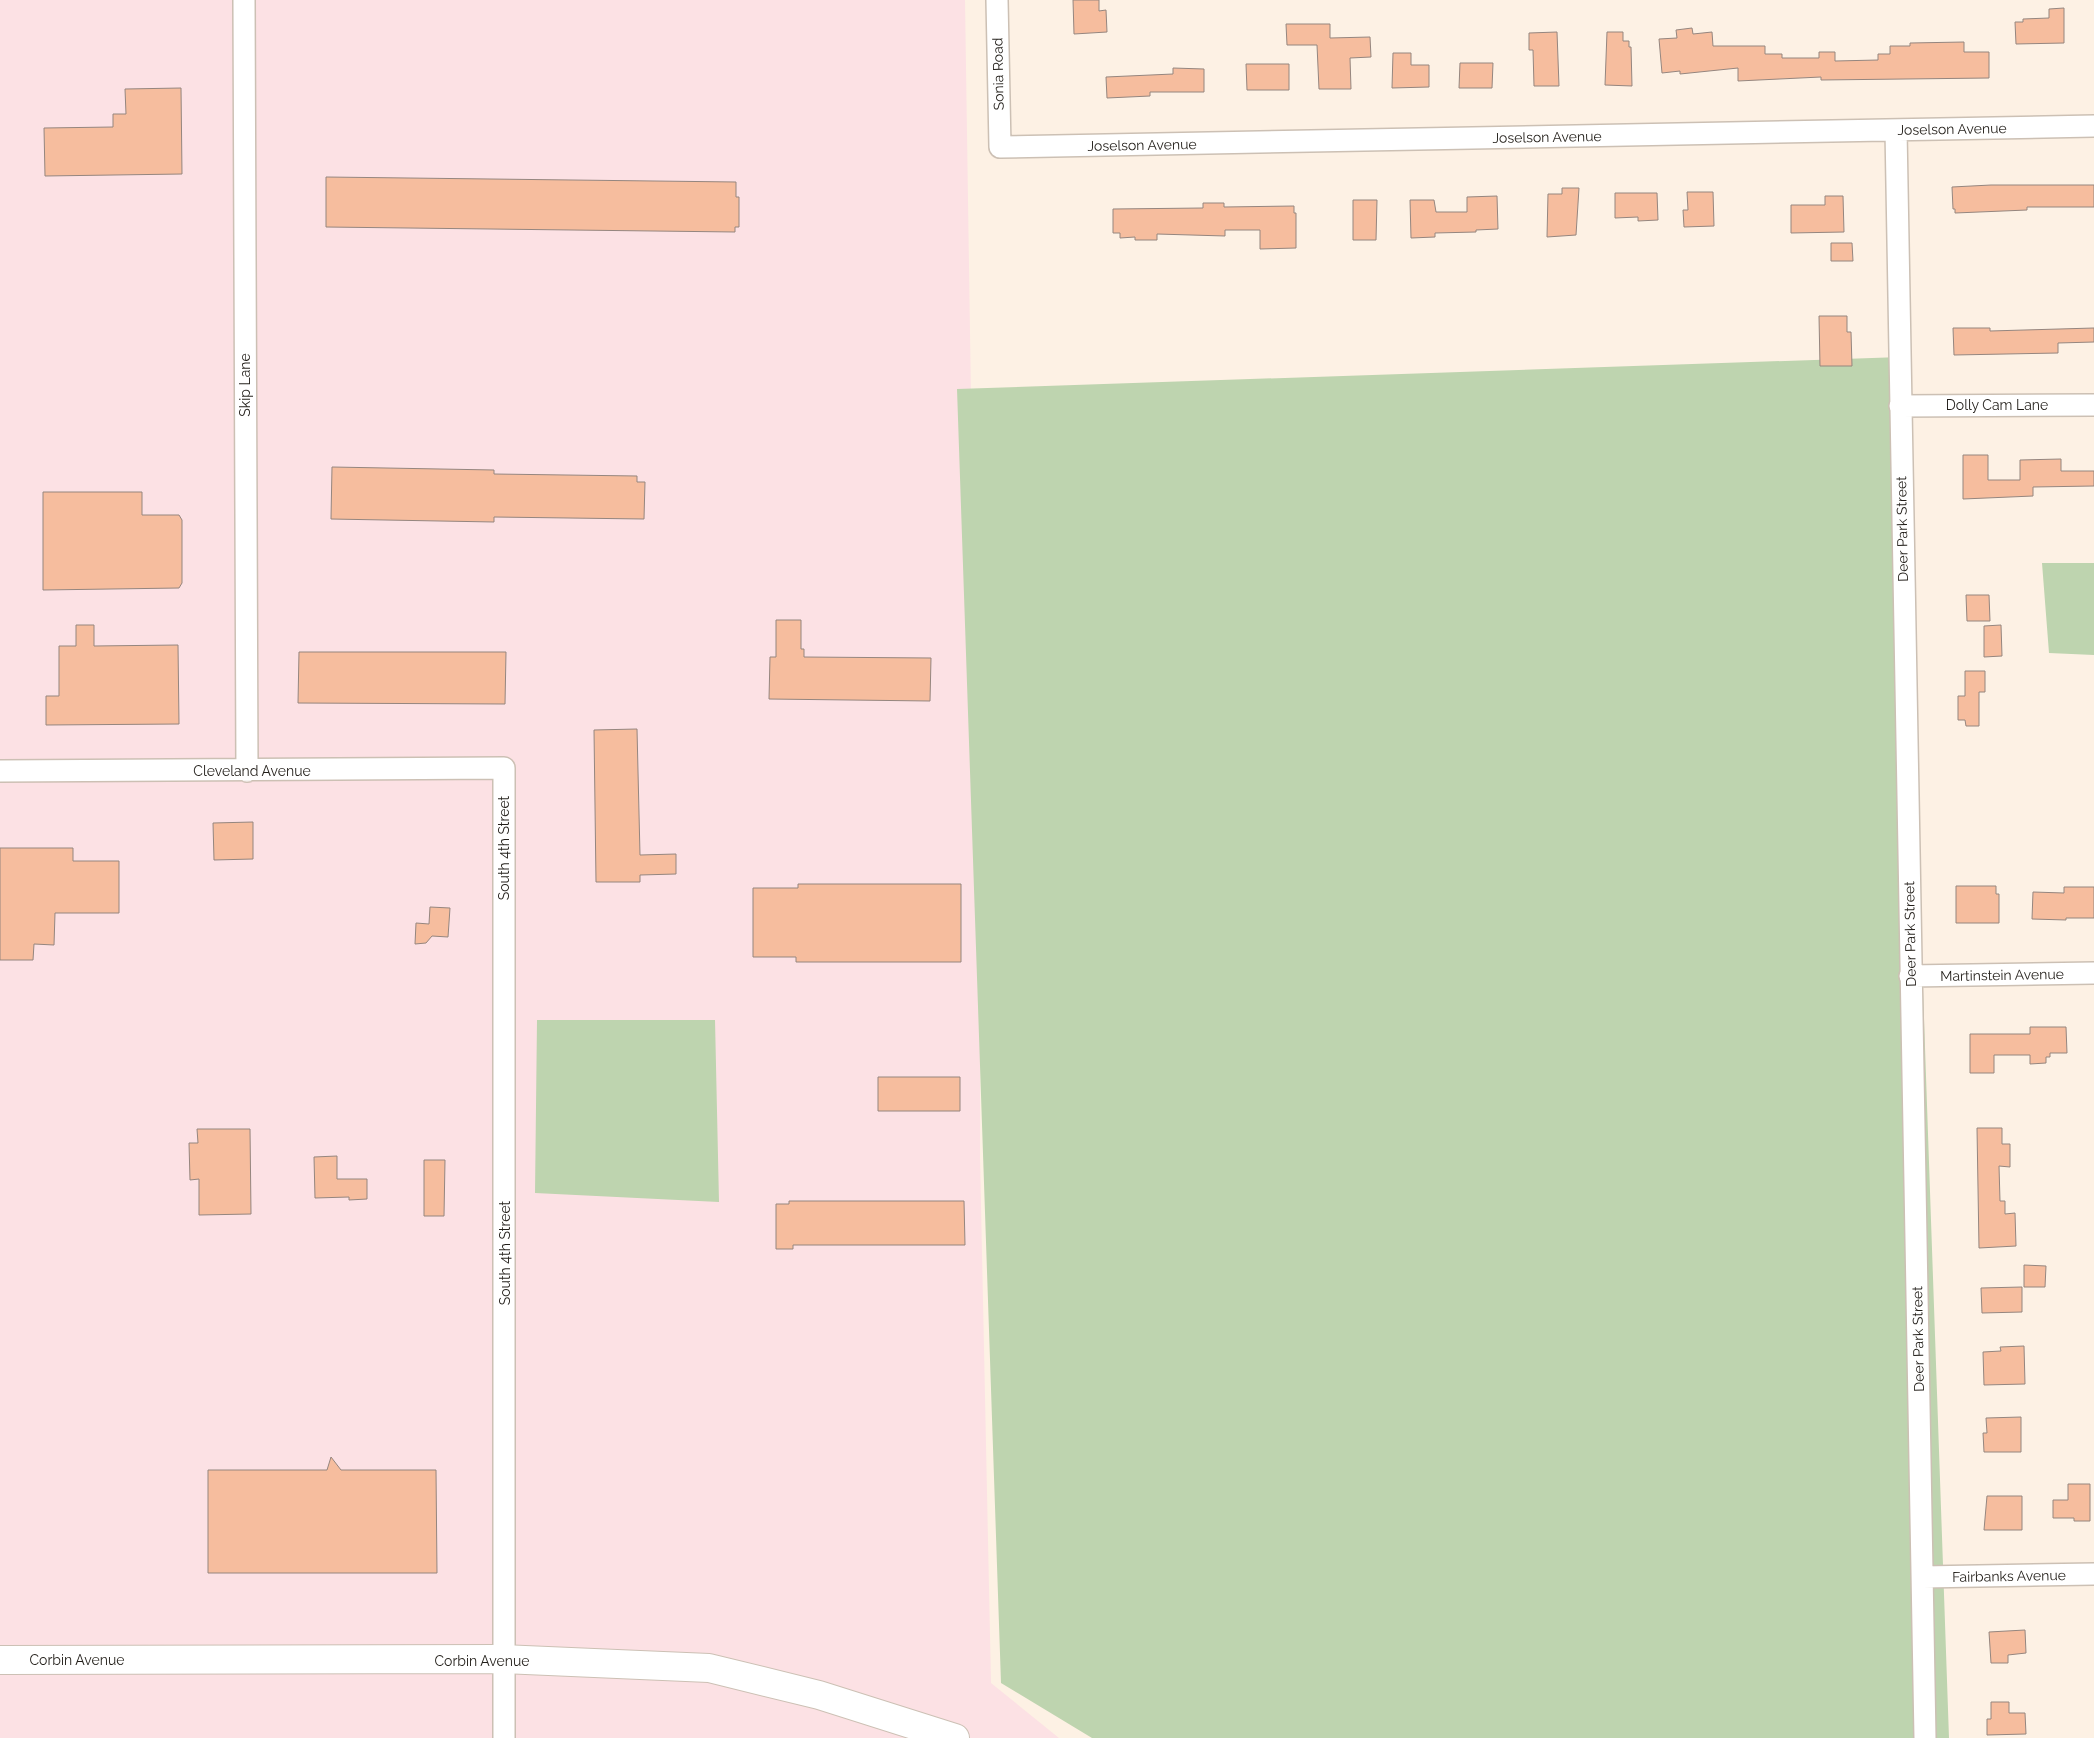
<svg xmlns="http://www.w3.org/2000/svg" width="2094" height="1738" font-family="Raleway,sans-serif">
<rect width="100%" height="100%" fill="#fdf1e4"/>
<path fill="#fce1e4" d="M0,0H965L980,996V1157L991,1683L1059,1738H0Z"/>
<path fill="#bed4af" d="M1901,357L1949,1738H1092L1001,1683L957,389Z
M2042,563H2094V655L2049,653Z
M537,1020H715L719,1202L535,1193Z"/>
<path fill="#f6bd9e" stroke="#95867f" d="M1073,0H1099V11L1106,10L1107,32L1074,34Z
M2064,8V43L2016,44L2015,22H2023V19L2049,18V9Z
M1286,24H1330V38L1370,37L1371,57L1350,58L1351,89H1319L1317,45H1287Z
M1692,28L1693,34L1712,32L1713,46H1765V54H1782V58H1819V52H1835V61L1878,60V54H1890V46H1910V43L1964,42V52H1989V78L1821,80V77L1738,81V68L1680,74V71L1662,73L1659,39L1677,38L1676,30Z
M1557,32L1559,86H1534L1533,50H1529V33Z
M1607,32H1623V41H1629V47H1631L1632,86L1605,85Z
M1393,53H1411V65H1429V87L1392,88Z
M1460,63H1493L1492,88H1459Z
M1246,64H1289V90H1247Z
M1173,68L1204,69V92H1150V96L1107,98L1106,77L1173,74Z
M181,88L182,174L45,176L44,128L113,127V114H126L125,89Z
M326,177L736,182V197H739V227H735V232L326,227Z
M1991,185H2094V207H2027V210L1955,213V209H1953L1952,187Z
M1562,188H1579L1576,235L1547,237L1548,194H1562Z
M1687,192H1713L1714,226L1684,227L1683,210H1688Z
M1615,193H1657L1658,220L1638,221V217L1615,218Z
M1497,196L1498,229L1476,230V232L1435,233V237L1411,238L1410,200H1434L1436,212H1467V197Z
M1825,196H1843L1844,232L1791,233V205H1825Z
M1353,200H1377L1376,240H1353Z
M1203,203H1224V207L1294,206V213H1296V248L1260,249V230H1225V236L1157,234V240H1135V237L1120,238V233H1113V209L1203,208Z
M1831,243H1852L1853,261H1831Z
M1819,316H1847V332H1851L1852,366H1820Z
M1953,328H1990V331L2094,328V342L2058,343V353L1954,355Z
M1963,455H1988V480H2020V460L2061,459V471H2094V486L2033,487V496L1963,499Z
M332,467L494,470V474L637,476V482H645L644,519L494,517V522L331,519Z
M43,492H142V515H179L182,520V583L179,588L43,590Z
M1966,595H1989L1990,621H1967Z
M776,620H801V649H804V657L931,658L930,701L769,699L770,657H776Z
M76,625H94V646L178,645L179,724L46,725V696H59V646H76Z
M2001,625L2002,656L1984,657V626Z
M299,652H506L505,704L298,703Z
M1965,671H1985V692H1979V726H1966L1965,720H1958V696H1965Z
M637,729L640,855L676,854V874L640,875V882H596L594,730Z
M253,822V859L214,860L213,823Z
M0,848H73V861H119V913H55L54,945L34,944L33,960H0Z
M798,884H961V962H796V957H753V888H798Z
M1956,886H1996V894H1999V923H1956Z
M2064,887H2094V918H2066V920L2032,919L2033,892L2064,893Z
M430,907L450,908L448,937L432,936L426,943L415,944L416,923L429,924Z
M2030,1027H2066L2067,1053H2050V1057H2046V1063L2030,1064V1055H1994V1073H1970V1034H2030Z
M878,1077H960V1111H878Z
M1977,1128H2002V1144H2010V1167L1999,1166L2000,1201H2005V1214L2015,1213L2016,1246L1979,1248Z
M197,1129H250L251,1214L199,1215V1179L190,1180L189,1143H198Z
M337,1156V1179H367V1199L349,1200V1197L315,1198L314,1157Z
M424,1160H445L444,1216H424Z
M789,1201H964L965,1245H793V1249H776V1204H789Z
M2024,1265L2046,1266L2045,1287H2024Z
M2022,1287V1312L1982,1313L1981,1288Z
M2024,1346L2025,1384L1984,1385L1983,1352L2001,1351L2000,1347Z
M2021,1417V1452H1984L1983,1433H1987L1986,1418Z
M331,1457L341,1470H436L437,1573H208V1470H327Z
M2068,1484H2090V1521H2074V1518H2053V1500H2068Z
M1987,1496H2022V1530H1984Z
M2025,1630L2026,1653L2008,1655V1663H1991L1989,1632Z
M1991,1702H2009V1713H2025L2026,1734L1987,1735V1719H1991Z"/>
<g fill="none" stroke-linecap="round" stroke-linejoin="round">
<g stroke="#ccc0b4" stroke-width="24">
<path id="street" d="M244,0L247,771
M997,0L1000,147L2094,126
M1896,130L1925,1738
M1900,406L2094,405
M0,771L504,768V1738
M1910,976L2094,973
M1923,1577L2094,1574"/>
</g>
<g stroke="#ccc0b4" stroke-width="30">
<path id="secondary" d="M0,1660L503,1659L709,1668L819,1695L955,1738"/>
</g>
<use href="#street" stroke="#fff" stroke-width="21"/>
<use href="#secondary" stroke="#fff" stroke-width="28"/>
</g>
<g text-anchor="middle" stroke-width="4.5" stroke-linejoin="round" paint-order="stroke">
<g font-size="14" fill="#221e19" stroke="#fff">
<text transform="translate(998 74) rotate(-91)" y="5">Sonia Road</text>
<text transform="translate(1952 129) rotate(-1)" y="5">Joselson Avenue</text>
<text transform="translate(1547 137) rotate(-1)" y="5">Joselson Avenue</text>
<text transform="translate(1142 145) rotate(-1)" y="5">Joselson Avenue</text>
<text transform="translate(245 385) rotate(-90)" y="5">Skip Lane</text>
<text x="1997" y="410">Dolly Cam Lane</text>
<text transform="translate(1902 529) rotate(-91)" y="5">Deer Park Street</text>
<text x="252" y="776">Cleveland Avenue</text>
<text transform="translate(504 848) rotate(-90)" y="5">South 4th Street</text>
<text transform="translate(1910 934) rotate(-91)" y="5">Deer Park Street</text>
<text transform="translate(2002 975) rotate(-1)" y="5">Martinstein Avenue</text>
<text transform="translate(505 1253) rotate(-90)" y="5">South 4th Street</text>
<text transform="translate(1918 1339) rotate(-91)" y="5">Deer Park Street</text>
<text transform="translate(2009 1576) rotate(-1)" y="5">Fairbanks Avenue</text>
<text x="77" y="1665">Corbin Avenue</text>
<text x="482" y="1666">Corbin Avenue</text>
</g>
</g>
</svg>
